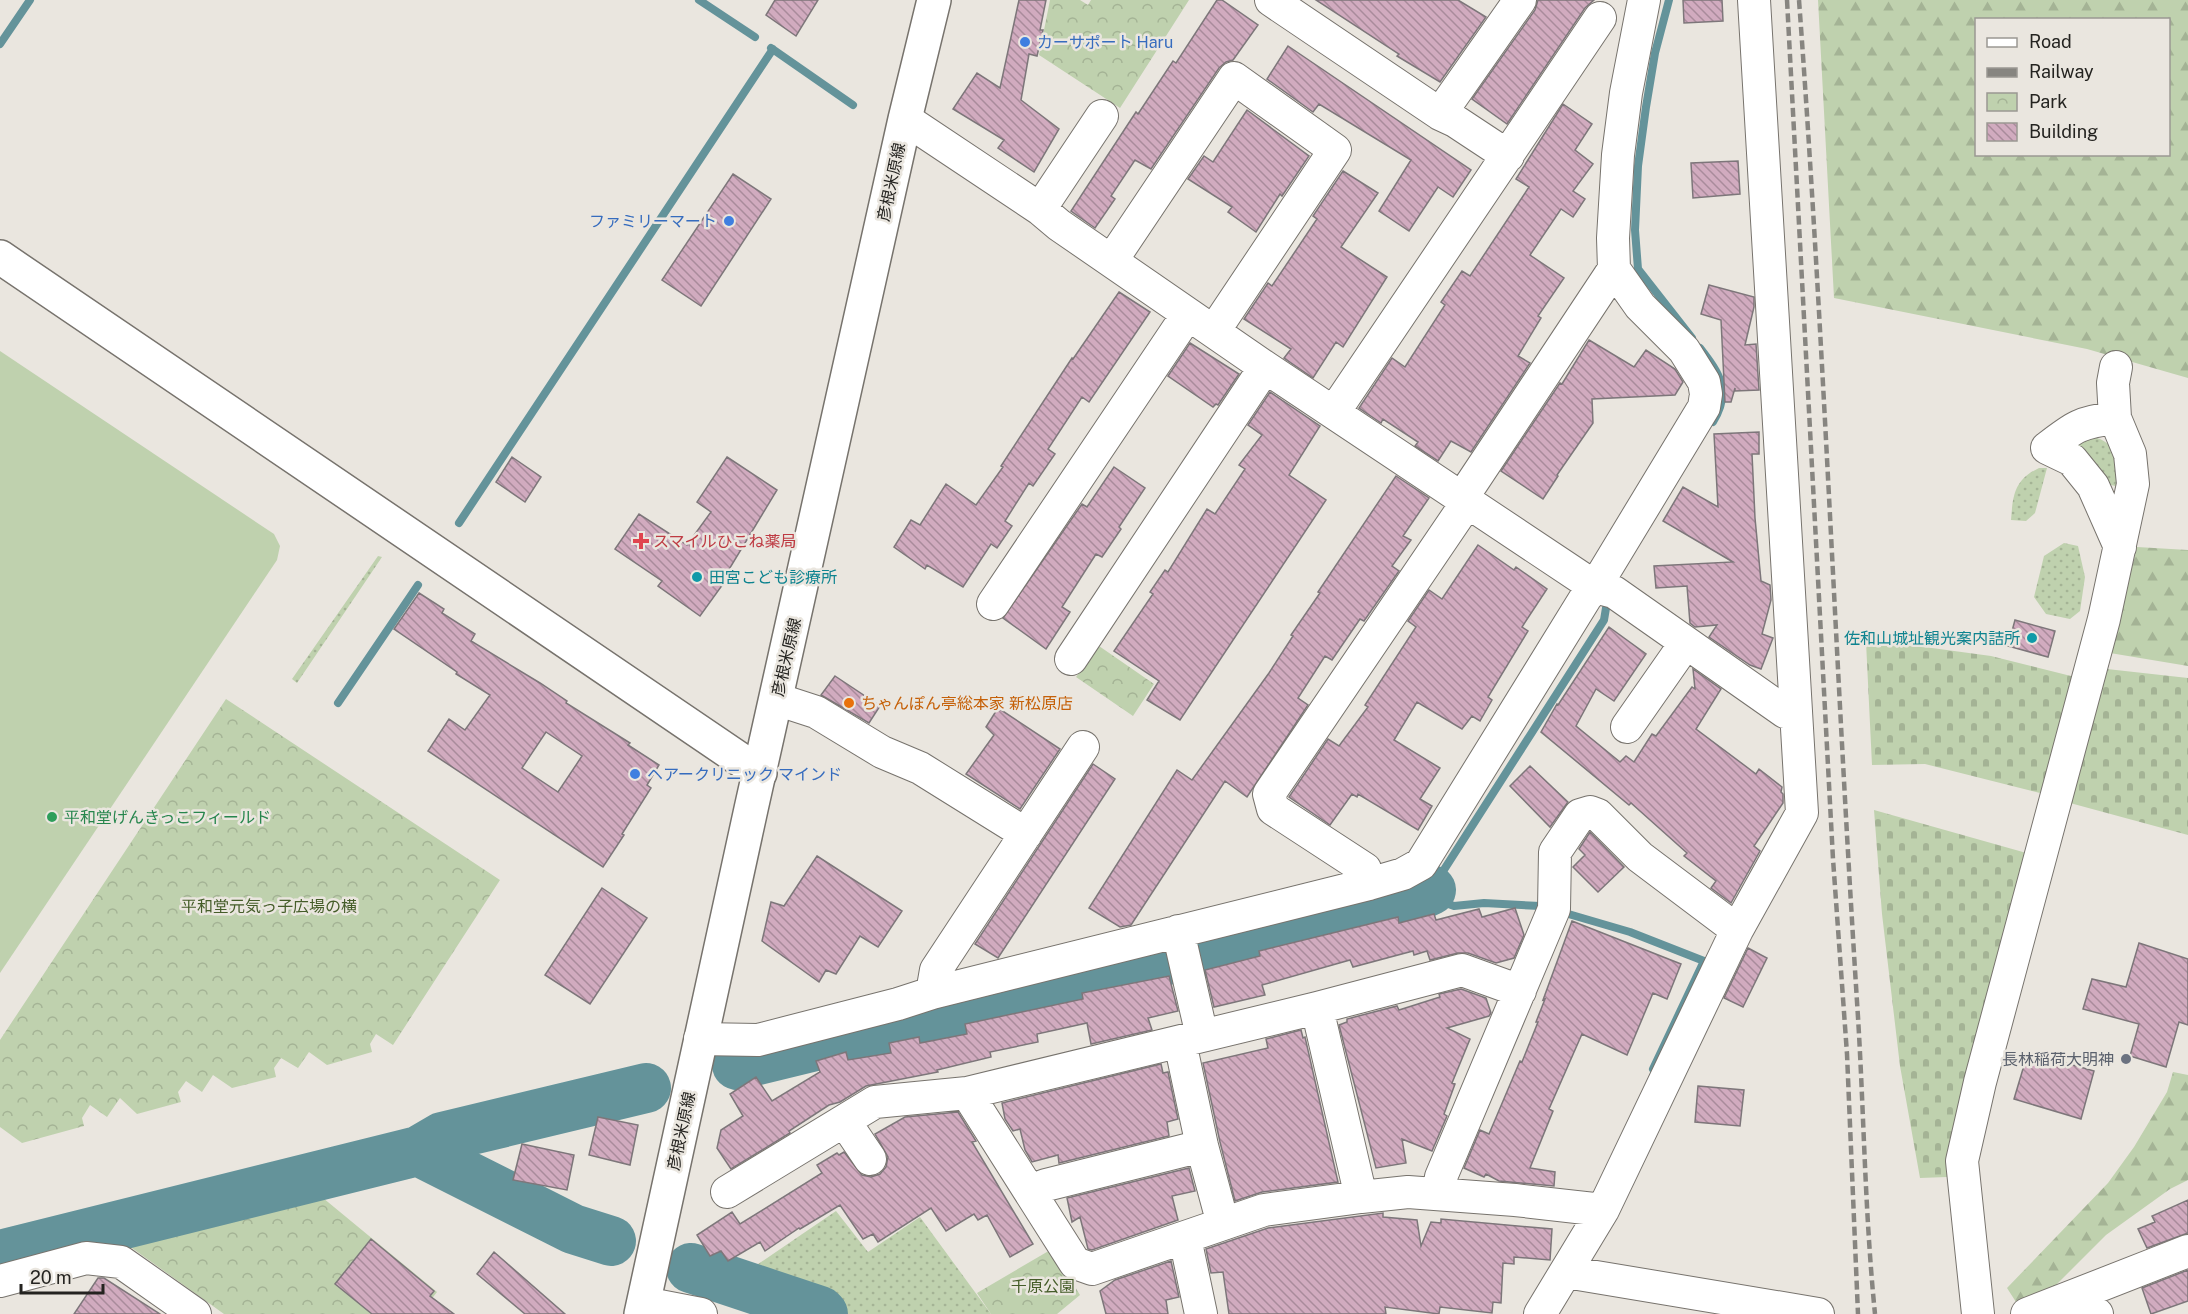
<svg xmlns="http://www.w3.org/2000/svg" width="2188" height="1314" font-family="'Public Sans','Noto Sans JP',sans-serif">
<defs>
<pattern id="grass-dots" width="8" height="8" patternUnits="userSpaceOnUse" patternTransform="scale(1.5)"><rect width="8" height="8" fill="#bfd1ae"/><path d="M2 2h.1M6 6h.1" fill="none" stroke="#a4b395" stroke-width="1.8" stroke-linecap="round"/></pattern>
<pattern id="forest-firs" width="22" height="20" patternUnits="userSpaceOnUse" patternTransform="scale(1.5)"><rect width="22" height="20" fill="#bfd1ae"/><path d="M5 1l3.5 6h-7zM16 11l3.5 6h-7z" fill="#a4b395"/></pattern>
<pattern id="cemetery-stones" width="16" height="16" patternUnits="userSpaceOnUse" patternTransform="scale(1.5)"><rect width="16" height="16" fill="#bfd1ae"/><path d="M2 7V4a2 2 0 0 1 4 0v3zM10 15v-3a2 2 0 0 1 4 0v3z" fill="#a4b395"/></pattern>
<pattern id="park-crowns" width="20" height="18" patternUnits="userSpaceOnUse" patternTransform="scale(1.5)"><rect width="20" height="18" fill="#bfd1ae"/><path d="M2 6a3 3 0 1 1 6 0M12 15a3 3 0 1 1 6 0" fill="none" stroke="#a4b395"/></pattern>
<pattern id="building-back-hatch" width="6" height="6" patternUnits="userSpaceOnUse" patternTransform="scale(1.5)"><rect width="6" height="6" fill="#d1abbf"/><path d="M-1 5l2 2M0 0l6 6M5-1l2 2" fill="none" stroke="#a98b9b"/></pattern>
</defs>
<rect width="100%" height="100%" fill="#eae6df"/>
<path fill="url(#grass-dots)" d="M2087,435C2118,442 2115,455 2120,482L2115,486L2104,483L2074,443Z
M2039,468H2047L2035,513L2026,521L2011,520C2013,495 2014,480 2039,468Z
M2064,543L2078,546L2085,577L2080,611L2070,619L2046,614L2034,597L2044,556Z
M378,556L382,557L297,683L292,679Z
M836,1211L868,1252L920,1217L991,1314H840L820,1301L742,1278L745,1273Z"/>
<path fill="url(#forest-firs)" fill-rule="evenodd" d="M1818,0H2188V378L2087,349L1834,298ZM1976,20H2168V154H1976Z
M2137,547L2188,550V666L2110,653Z
M2173,1072L2188,1075V1180L2170,1189L2106,1235L2050,1291L2016,1302L2007,1288L2108,1183L2134,1147L2167,1092Z"/>
<path fill="url(#cemetery-stones)" d="M1866,642L1932,648L1991,656L2075,677L2044,794L1925,764L1872,765Z
M2107,669L2188,678V835L2070,803Z
M1874,810L2030,854L1984,1024L1947,1177L1920,1178L1900,1066L1882,914Z"/>
<path fill="url(#park-crowns)" d="M1050,0H1080L1088,5L1091,0H1189L1120,108L1039,55Z
M1099,646L1154,684L1133,716L1076,677Z
M226,699L500,880L393,1045L376,1034L370,1044L372,1052L327,1065L309,1052L298,1068L281,1058L274,1068L276,1077L232,1088L213,1075L202,1092L186,1081L178,1092L181,1102L137,1114L120,1098L107,1117L90,1105L82,1118L84,1126L22,1143L0,1127V1040Z
M317,1193L437,1292L420,1314H224L118,1238Z
M1052,1249L1080,1295L1057,1314H991L977,1293Z"/>
<path fill="#bfd1ae" d="M0,351L274,534L280,546L277,560L0,973Z"/>
<g fill="none" stroke-linecap="round" stroke-linejoin="round">
<path stroke="#64939a" stroke-width="8" d="M699,0L755,37
M1669,0L1655,53L1646,107L1638,166L1635,230L1638,269L1692,338
M0,44L30,0
M771,48L853,105
M1700,348C1720,374 1732,391 1713,422
M459,523L773,49
M338,703L418,585
M1540,906L1484,903L1454,906L1440,901L1431,890L1604,620L1606,608
M1565,913L1630,932L1704,961L1653,1069"/>
<path stroke="#64939a" stroke-width="50" d="M737,1065L1405,902L1431,890
M418,1151L573,1229L611,1241
M0,1255L418,1151L442,1137L646,1088
M691,1268L820,1311L823,1314"/>
</g>
<path fill="url(#building-back-hatch)" stroke="#7d767a" stroke-width="1.5" fill-rule="evenodd" d="M775,0H818L796,36L766,15Z
M1019,0H1046L1040,30H1043L1037,56L1029,54L1021,100L1059,129L1034,172L998,148L1004,140L953,109L977,73L1000,88Z
M1217,0H1222L1258,25L1233,60L1226,62L1219,68L1151,169L1135,160L1111,196L1115,199L1095,228L1071,211L1136,112L1138,114L1173,61L1176,63Z
M1316,0H1458L1486,17L1440,82L1397,56L1399,54Z
M1538,0H1594L1585,8L1507,124L1472,99L1535,10Z
M1683,0H1722L1723,21L1684,23Z
M1288,46L1471,170L1453,197L1438,187L1409,231L1379,211L1411,160L1319,104L1313,112L1267,79Z
M1563,104L1592,124L1575,150L1593,164L1573,191L1585,199L1573,217L1561,209L1530,255L1564,278L1538,316L1541,318L1518,356L1530,363L1471,452L1451,441L1438,461L1415,446L1418,442L1383,419L1381,423L1359,408L1392,358L1405,367L1445,305L1441,302L1462,271L1470,276L1529,187L1516,179Z
M1247,110L1309,156L1282,196L1280,194L1256,232L1228,212L1232,207L1188,179L1204,156L1213,162Z
M1738,161L1740,194L1693,198L1691,163Z
M1343,171L1378,193L1341,247L1387,277L1343,347L1336,342L1313,378L1284,358L1291,349L1244,319L1268,283L1272,286L1317,219L1313,216Z
M733,174L771,199L701,306L662,280Z
M1709,285L1754,297V307L1745,345L1756,344L1759,390L1735,391V388L1731,402H1725L1721,320L1701,314Z
M1119,292L1150,312L1089,402L1082,397L1048,449L1055,454L1033,486L1029,483L1005,521L1012,526L997,548L991,544L963,587L927,565L925,569L894,547L911,520L920,525L946,484L976,505L1003,467L1001,466L1072,358L1073,359Z
M1589,340L1634,367L1646,350L1675,369L1683,382L1675,395L1592,399L1593,423L1557,475L1558,476L1543,499L1501,471L1560,383L1562,384Z
M1190,343L1239,374L1218,405L1216,404L1213,407L1168,376Z
M1270,392L1320,426L1289,475L1326,500L1180,720L1147,700L1159,681L1114,651L1153,594L1150,592L1165,570L1168,572L1207,509L1215,514L1245,469L1239,465L1262,435L1248,425Z
M1759,432V454H1752L1755,518L1761,581L1770,585L1771,600L1762,634L1773,638L1761,669L1750,665L1709,637L1717,625L1695,627L1690,623L1687,586L1656,588L1654,566L1733,562L1663,521L1683,487L1718,507L1714,434Z
M512,457L541,477L525,502L496,482Z
M727,457L777,490L728,571L731,573L700,616L658,586L662,581L615,549L639,514L687,545L711,512L697,502Z
M1114,467L1145,488L1119,527L1121,529L1102,557L1096,554L1062,607L1070,612L1046,649L1003,618L1082,504L1087,507Z
M1396,476L1429,498L1403,536L1411,540L1392,566L1399,571L1364,621L1360,619L1332,660L1325,656L1298,698L1308,705L1247,797L1225,781L1131,925L1120,927L1089,908L1177,770L1192,780L1269,673L1293,636L1291,635L1320,593L1318,592Z
M1478,545L1514,570L1516,567L1547,589L1522,627L1528,631L1488,697L1492,700L1480,721L1472,716L1462,729L1417,702L1394,740L1440,768L1420,799L1432,806L1418,830L1358,794L1357,797L1352,794L1330,825L1289,797L1328,739L1339,746L1368,707L1365,705L1416,627L1408,621L1429,590L1442,599Z
M419,593L444,609L442,613L475,634L471,641L540,683L567,701L566,703L630,743L628,745L659,765L647,785L651,788L622,834L624,835L603,867L428,751L449,719L465,730L490,695L456,674L457,672L394,629ZM546,732L582,756L558,792L522,768Z
M2015,620L2055,631L2048,657L2008,646Z
M1609,627L1646,654L1614,701L1596,689L1576,726L1620,762L1626,756L1634,762L1652,734L1656,736L1692,687L1695,689L1693,669L1721,689L1696,729L1756,774L1759,769L1782,787L1781,792L1783,794V803L1754,846L1760,851L1731,903L1711,888L1716,881L1684,856L1687,853L1631,803L1629,805L1541,732L1557,704L1558,705Z
M835,676L880,706L869,723L821,695Z
M998,708L1060,749L1020,809L966,774L994,735L986,727Z
M1093,764L1115,779L998,958L975,944Z
M1530,766L1568,802L1550,827L1510,786Z
M1590,832L1624,867L1598,892L1573,867L1585,855L1579,849Z
M817,856L902,911L878,947L860,936L836,974L826,970L819,982L762,941L771,902L784,906Z
M602,888L647,918L590,1004L545,975Z
M1515,908L1524,935L1514,958L1496,963L1468,953H1458L1430,960L1427,951L1414,955L1413,951L1353,967L1350,960L1262,985L1265,995L1214,1007L1205,970L1260,956L1259,951L1398,917L1399,923L1434,914L1436,920L1479,909L1482,917Z
M1572,921L1681,964L1667,999L1653,993L1627,1055L1582,1034L1549,1109L1553,1111L1530,1168L1555,1172L1554,1186L1499,1181L1486,1174L1484,1177L1464,1168L1480,1130L1489,1134L1520,1061L1522,1062L1538,1022H1536L1545,999L1543,1000Z
M2139,943L2188,959V1025L2179,1022L2166,1067L2130,1056L2139,1024L2083,1009L2092,979L2126,987Z
M1748,948L1767,958L1743,1007L1724,998Z
M1169,976L1178,1011L1148,1018L1152,1030L1091,1044L1087,1023L1037,1034L1038,1042L990,1052L991,1057L937,1070L938,1072L866,1086L840,1102L829,1105L789,1131L790,1133L731,1169L717,1148L721,1130L743,1116L730,1094L756,1077L772,1101L820,1072L816,1061L846,1052L848,1060L891,1053L889,1043L919,1037L920,1043L967,1034L965,1024L1083,999L1082,993Z
M1461,989L1486,998L1491,1013L1489,1016L1447,1028L1470,1039L1452,1083L1455,1084L1444,1114L1447,1116L1432,1151L1402,1139L1406,1163L1376,1168L1339,1025L1347,1022V1019L1397,1006L1399,1010L1440,997L1439,994Z
M1301,1030L1303,1038L1305,1037L1338,1182L1262,1192L1235,1201L1220,1142L1203,1063L1268,1048L1266,1039Z
M2028,1052L2094,1071L2081,1119L2014,1099Z
M1161,1064L1163,1073L1168,1072L1178,1119L1167,1122L1169,1136L1059,1163L1058,1155L1032,1162L1025,1150L1020,1129L1013,1131L1005,1119L1002,1103Z
M1698,1086L1744,1090L1740,1126L1695,1122Z
M958,1112L976,1141L972,1142L1033,1244L1010,1257L987,1215L978,1220L974,1214L946,1231L931,1208L878,1242L873,1234L863,1239L840,1205L800,1229L799,1228L765,1251L760,1242L728,1261L721,1251L710,1256L697,1235L732,1212L740,1224L822,1173L817,1165L837,1153L839,1155L844,1152L862,1175L871,1177L880,1174L886,1167L888,1157L875,1134L905,1117Z
M598,1117L638,1125L630,1165L589,1155Z
M522,1144L574,1155L567,1190L513,1180Z
M1189,1168L1195,1191L1172,1196L1178,1220L1092,1250L1088,1249L1080,1217L1072,1222L1067,1198Z
M2188,1200V1233L2147,1248L2138,1229L2155,1222L2152,1216Z
M1383,1213V1217L1417,1220L1421,1246L1431,1222L1441,1223V1219L1552,1229L1550,1260L1514,1257V1264L1503,1263L1501,1303L1493,1302L1492,1313L1440,1307L1439,1314L1385,1307L1386,1314H1229L1223,1272L1211,1273L1206,1249L1268,1228Z
M371,1239L434,1291L430,1296L454,1314H372L335,1284Z
M494,1252L565,1314H525L477,1274Z
M1171,1261L1179,1297L1166,1300L1168,1314H1106L1100,1291L1115,1280Z
M2188,1270V1301L2151,1314L2142,1288Z
M98,1278H104L160,1314H74Z"/>
<g fill="none" stroke-linecap="round" stroke-linejoin="round">
<g stroke="#77736d" stroke-width="34">
<path id="minor" d="M1271,0L1440,114L1455,121L1508,156
M1440,114L1520,0
M905,119L1040,209L1059,225L1265,367L1595,587L1614,592L1785,712L1795,713
M1040,209L1102,116
M1112,260L1234,78L1335,150L1214,331
M1334,412L1600,18
M2115,418C2080,422 2074,427 2047,448L2072,460L2093,486L2120,547
M1462,498L1614,269
M993,604L1188,314
M1071,659L1265,367
M776,699L816,712L882,752L920,768L1026,834
M1627,727L1685,644
M1369,884L1365,869L1273,809L1269,794L1468,501
M1178,931L1202,1036
M932,993L936,970L1083,747
M1317,1008L1361,1197
M700,1039L758,1040L898,1004L932,993L1369,884L1403,874L1421,864L1586,597L1595,587L1704,407L1706,394L1704,382L1684,350L1640,306L1614,269L1613,238L1618,155L1626,93L1644,0
M1180,1042L1202,1146L1223,1224
M967,1093L1075,1263L1092,1269L1264,1210L1361,1197L1408,1192L1515,1200L1603,1210
M845,1122L870,1159
M1030,1191L1046,1185L1202,1146
M727,1192L875,1102L967,1093L1317,1008L1462,970L1520,991
M1438,1194L1441,1177L1554,909L1555,852L1580,815L1590,812L1598,815L1640,857L1737,930
M1185,1238L1201,1314
M1566,1272L1818,1314
M0,1281L86,1258L121,1262L195,1314
M2060,1301L2089,1313L2097,1314
M644,1303L701,1314
M1540,1314L1603,1210L1737,930L1802,813L1754,0
M1978,1314L1962,1161L1980,1082L2104,619L2133,484L2130,454L2115,418L2113,383L2116,367
M2027,1314L2188,1251"/>
</g>
<g stroke="#77736d" stroke-width="36">
<path id="tertiary" d="M0,257L760,773"/>
</g>
<g stroke="#77736d" stroke-width="36">
<path id="secondary" d="M641,1314L751,809L905,119L934,0"/>
</g>
<use href="#minor" stroke="#fff" stroke-width="32"/>
<use href="#tertiary" stroke="#fff" stroke-width="33"/>
<use href="#secondary" stroke="#fff" stroke-width="33"/>
<path stroke="#878580" stroke-width="4.5" stroke-dasharray="9 4.5" stroke-linecap="butt" d="M1787,0L1833,859L1847,1054L1858,1314
M1799,0C1824,339 1836,678 1858,1017C1864,1116 1865,1215 1875,1314"/>
</g>
<g fill="#3f7fe0" stroke="#eae6df" stroke-width="2">
<circle cx="1025" cy="42" r="6"/>
<circle cx="729" cy="221" r="6"/>
<circle cx="635" cy="774" r="6"/>
</g>
<path fill="#e0444e" stroke="#eae6df" stroke-width="2" d="M638 532h6v6h6v6h-6v6h-6v-6h-6v-6h6z"/>
<g fill="#0f9aa8" stroke="#eae6df" stroke-width="2">
<circle cx="697" cy="577" r="6"/>
<circle cx="2032" cy="638" r="6"/>
</g>
<circle fill="#e8710a" stroke="#eae6df" stroke-width="2" cx="849" cy="703" r="6"/>
<circle fill="#2e9e5b" stroke="#eae6df" stroke-width="2" cx="52" cy="817" r="6"/>
<circle fill="#6b7280" stroke="#eae6df" stroke-width="2" cx="2126" cy="1059" r="6"/>
<g text-anchor="middle" stroke-width="5" stroke-linejoin="round" paint-order="stroke">
<g font-size="16" fill="#366cbe" stroke="#eae6df" text-anchor="start">
<text x="1037" y="48">カーサポート Haru</text>
<text x="717" y="227" text-anchor="end">ファミリーマート</text>
<text x="647" y="780">ヘアークリニック マインド</text>
</g>
<g font-size="16" fill="#242320" stroke="#eae6df">
<text transform="translate(891 182) rotate(-78)" y="6">彦根米原線</text>
<text transform="translate(786 657) rotate(-77)" y="6">彦根米原線</text>
<text transform="translate(681 1131) rotate(-78)" y="6">彦根米原線</text>
</g>
<g font-size="16" fill="#be3a42" stroke="#eae6df" text-anchor="start">
<text x="653" y="547">スマイルひこね薬局</text>
</g>
<g font-size="16" fill="#0d838f" stroke="#eae6df" text-anchor="start">
<text x="709" y="583">田宮こども診療所</text>
<text x="2020" y="644" text-anchor="end">佐和山城址観光案内詰所</text>
</g>
<g font-size="16" fill="#c56008" stroke="#eae6df" text-anchor="start">
<text x="861" y="709">ちゃんぽん亭総本家 新松原店</text>
</g>
<g font-size="16" fill="#27864d" stroke="#eae6df" text-anchor="start">
<text x="64" y="823">平和堂げんきっこフィールド</text>
</g>
<g font-size="16" fill="#455d29" stroke="#eae6df">
<text x="269" y="912">平和堂元気っ子広場の横</text>
<text x="1043" y="1292">千原公園</text>
</g>
<g font-size="16" fill="#5b616d" stroke="#eae6df" text-anchor="end">
<text x="2114" y="1065">長林稲荷大明神</text>
</g>
</g>
<rect x="1975" y="18" width="195" height="138" fill="#eae6df" stroke="#9b9893" stroke-width="1.5"/>
<rect x="1987" y="38" width="30" height="9" fill="#ffffff" stroke="#9b9893" stroke-width="1.5"/>
<text x="2029" y="48" font-size="18" fill="#242320">Road</text>
<rect x="1987" y="68" width="30" height="9" fill="#878580" stroke="#9b9893" stroke-width="1.5"/>
<text x="2029" y="78" font-size="18" fill="#242320">Railway</text>
<rect x="1987" y="93" width="30" height="18" fill="url(#park-crowns)" stroke="#9b9893" stroke-width="1.5"/>
<text x="2029" y="108" font-size="18" fill="#242320">Park</text>
<rect x="1987" y="123" width="30" height="18" fill="url(#building-back-hatch)" stroke="#9b9893" stroke-width="1.5"/>
<text x="2029" y="138" font-size="18" fill="#242320">Building</text>
<path d="M21 1284v9h82v-9" fill="none" stroke="#242320" stroke-width="3"/>
<text x="30" y="1284" font-size="18" fill="#242320" stroke="#eae6df" stroke-width="4.5" paint-order="stroke">20 m</text>
</svg>
